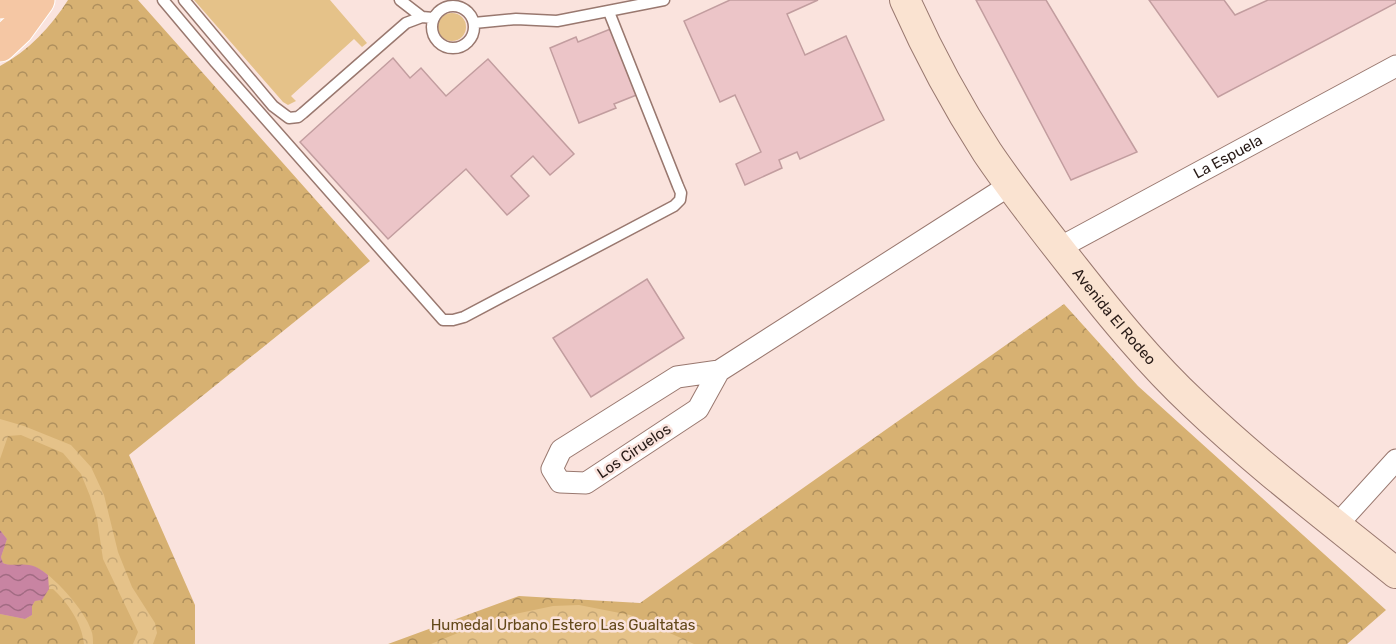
<svg xmlns="http://www.w3.org/2000/svg" width="1396" height="644" font-family="Rubik,sans-serif">
<defs>
<pattern id="forest-crowns" width="20" height="18" patternUnits="userSpaceOnUse" patternTransform="scale(1.5)"><rect width="20" height="18" fill="#d7b172"/><path d="M2 6a3 3 0 1 1 6 0M12 15a3 3 0 1 1 6 0" fill="none" stroke="#ae8f5d"/></pattern>
<pattern id="park-crowns" width="20" height="18" patternUnits="userSpaceOnUse" patternTransform="scale(1.5)"><rect width="20" height="18" fill="#e5c289"/><path d="M2 6a3 3 0 1 1 6 0M12 15a3 3 0 1 1 6 0" fill="none" stroke="#c4a676"/></pattern>
<pattern id="water-waves" width="16" height="10" patternUnits="userSpaceOnUse" patternTransform="scale(1.5)"><rect width="16" height="10" fill="#c884a2"/><path d="M0 5q4-4 8 0t8 0" fill="none" stroke="#a26b83"/></pattern>
</defs>
<rect width="100%" height="100%" fill="#fae3dd"/>
<path fill="#e5c289" d="M194,0H330L367,43L362,47L354,39L291,96L296,101L288,105L283,102Z
M438 27a14 14 0 1 1 28 0a14 14 0 1 1-28 0Z"/>
<path fill="url(#forest-crowns)" d="M68,0H138L370,261L129,455L195,605V644H0V66C28,51 51,27 68,0Z
M1064,304L1138,386L1386,610L1347,644H388L519,596L640,603Z"/>
<path fill="url(#park-crowns)" d="M0,419L24,426L71,445L91,467L104,495L118,552L132,587L155,623L157,633L153,644H133L138,632L103,559L97,519L90,496L81,474L63,453L21,435L8,436L0,459Z
M0,530L7,539L1,557L3,563C13,568 24,563 35,567C52,573 86,612 91,630C93,634 93,640 93,644H84C82,623 68,603 53,589H48L42,600L35,601L32,606V615L25,619L0,614Z
M579,605L630,615L694,644H431L492,619L553,606Z"/>
<path fill="url(#water-waves)" d="M0,530L7,539L1,557L3,563C12,567 20,563 29,565C36,566 42,570 48,575L49,589L42,600L35,601L32,606V615L25,619L0,614Z"/>
<path fill="#ecc5c8" stroke="#c29d9f" stroke-width="1.5" d="M730,0H818L787,14L805,55L846,36L884,120L800,159L797,152L779,160L782,168L745,185L736,164L761,152L735,95L720,102L684,21Z
M976,0H1046L1137,152L1071,180Z
M1149,0H1224L1235,15L1268,0H1396V3L1218,97Z
M613,28L639,94L614,104L616,108L579,123L550,48L576,37L578,42Z
M393,58L410,78L421,68L446,96L488,59L574,154L550,175L533,156L511,176L529,196L507,215L466,169L388,239L300,142Z
M647,279L684,338L591,397L553,338Z"/>
<g fill="none" stroke-linecap="round" stroke-linejoin="round">
<g stroke="#99786f" stroke-width="13">
<path id="lane" d="M163,0L216,63L443,320H453L464,317L674,206L680,200L681,193L678,186L609,12
M184,0L273,106L289,118L298,117L303,113L406,23L422,17L433,18
M400,0L422,17
M432 27a21 21 0 1 1 42 0a21 21 0 1 1-42 0Z
M474,23L516,19L557,21L664,0"/>
</g>
<g stroke="#99786f" stroke-width="23">
<g id="street">
<path id="s1" d="M1059,248L1396,66"/>
<path d="M719,371L698,409L586,483L560,482L552,469L561,450L677,377L719,371L1010,185"/>
<path d="M1336,526L1396,460"/>
</g>
</g>
<g stroke="#99786f" stroke-width="32">
<g id="secondary">
<path id="s2" d="M905,0C928,52 956,104 987,152C1014,192 1044,230 1074,268C1111,315 1150,363 1194,404C1258,465 1328,518 1396,573"/>
</g>
</g>
<g stroke="#fff" stroke-width="35">
<path id="primary" d="M0,2L2,0
M0,45L17,29L38,0"/>
</g>
<use href="#lane" stroke="#fff" stroke-width="10"/>
<use href="#street" stroke="#fff" stroke-width="21"/>
<use href="#secondary" stroke="#fae3d1" stroke-width="30"/>
<use href="#primary" stroke="#f5c7a4" stroke-width="33"/>
</g>
<g text-anchor="middle" stroke-width="5" stroke-linejoin="round" paint-order="stroke">
<g font-size="15" fill="#271a16" stroke="#fae3dd">
<text dy="5" stroke="none"><textPath href="#s1" startOffset="192">La Espuela</textPath></text>
<text dy="5" stroke="none"><textPath href="#s2" startOffset="381">Avenida El Rodeo</textPath></text>
<text transform="translate(634 451) rotate(-34)" y="5">Los Ciruelos</text>
</g>
<g font-size="15" fill="#634819" stroke="#fae3dd">
<text x="563" y="630">Humedal Urbano Estero Las Gualtatas</text>
</g>
</g>
</svg>
